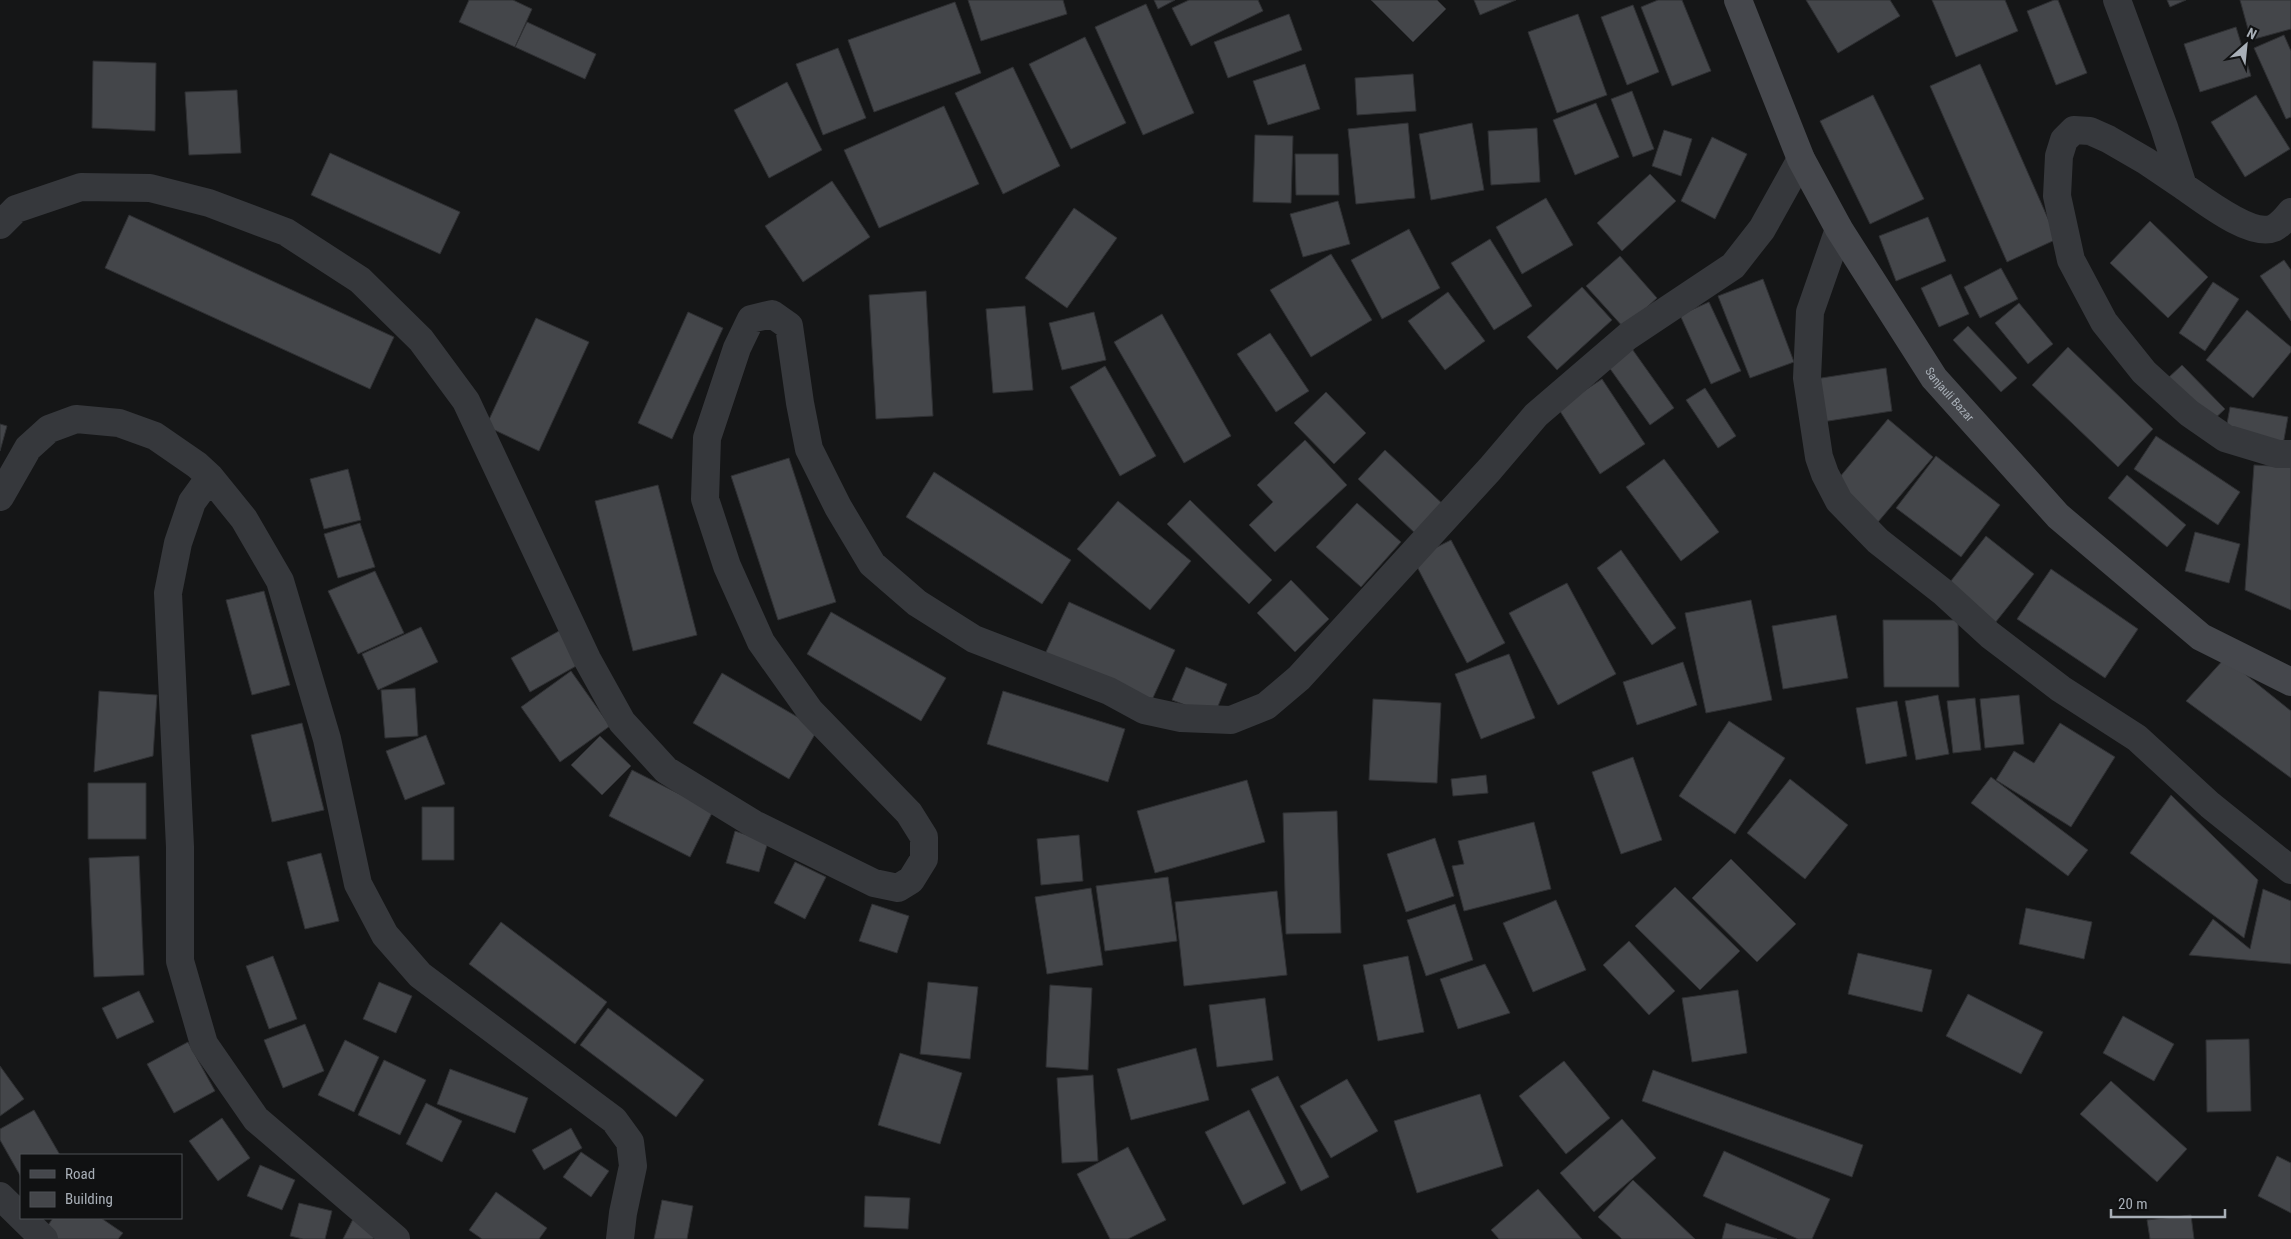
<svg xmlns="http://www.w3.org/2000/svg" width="2291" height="1239" font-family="'Roboto Condensed',sans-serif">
<rect width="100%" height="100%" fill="#151617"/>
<path fill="#44464a" stroke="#2f3033" d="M469,0H513L532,9L515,47L459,22Z
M968,0H1063L1067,14L981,41Z
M1154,0H1175L1158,9Z
M1189,0H1258L1263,11L1191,46L1172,8Z
M1371,0H1437L1446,9L1413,42Z
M1474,0H1516L1480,15Z
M1658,0H1682L1711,71L1672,86L1641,7Z
M1806,0H1890L1900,16L1838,53Z
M1932,0H2005L2018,31L1956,57Z
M2054,0H2058L2087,73L2056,85L2027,11Z
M2167,0H2186L2170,7Z
M2240,0H2291V29L2251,40Z
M955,2L981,73L874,112L848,40Z
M1146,4L1194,113L1143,135L1095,27Z
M1633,5L1659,72L1627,85L1601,17Z
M1289,14L1302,50L1228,78L1214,42Z
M1578,14L1607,95L1557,113L1528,32Z
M527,22L596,54L585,79L515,47Z
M2236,27L2251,76L2200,92L2184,44Z
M2284,35L2291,51V117L2286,119L2254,48Z
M1085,37L1126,123L1071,149L1029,64Z
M838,48L866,118L823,135L796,64Z
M93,61L156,63L155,131L92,128Z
M1305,64L1320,109L1268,125L1253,81Z
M1980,64L2057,239L2007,262L1930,86Z
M1013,67L1060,166L1003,194L955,93Z
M1413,74L1416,111L1357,115L1355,78Z
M787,82L822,150L769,178L734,110Z
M237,90L241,153L189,155L185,92Z
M1632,91L1654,149L1633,157L1611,99Z
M1873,95L1924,199L1870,224L1820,121Z
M2256,95L2290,149L2245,177L2211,122Z
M1596,103L1619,157L1575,175L1553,120Z
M944,106L979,184L879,228L844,150Z
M1408,123L1415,198L1356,204L1348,129Z
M1472,123L1484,190L1431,200L1419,134Z
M1537,128L1540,182L1491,185L1488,131Z
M1664,130L1692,139L1681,176L1652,166Z
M1255,135L1293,136L1291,203L1253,202Z
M1712,137L1747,154L1715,219L1681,201Z
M330,153L460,212L440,254L311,195Z
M1295,154H1338L1339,195H1296Z
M1650,174L1676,201L1622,251L1597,223Z
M832,181L870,237L803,282L765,226Z
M1546,198L1573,245L1522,274L1496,227Z
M1338,201L1350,244L1303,257L1290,214Z
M1074,208L1117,238L1067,308L1025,278Z
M129,215L394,337L370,389L105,268Z
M1928,217L1946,261L1896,281L1879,236Z
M2150,221L2208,277L2168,318L2110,263Z
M1409,229L1440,288L1382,319L1351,260Z
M1490,239L1532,306L1494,330L1451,263Z
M1331,254L1372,320L1311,357L1270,290Z
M1620,256L1657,298L1624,328L1586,286Z
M2284,260L2291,270V321L2260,276Z
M2001,268L2018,299L1980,318L1964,287Z
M1951,274L1969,314L1939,327L1921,288Z
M1763,279L1794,362L1750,378L1718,296Z
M2213,282L2239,299L2205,351L2179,333Z
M1582,287L1612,320L1557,370L1527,337Z
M926,291L933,416L876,419L869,295Z
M1448,292L1485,341L1445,370L1408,321Z
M1709,302L1741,371L1711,384L1680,315Z
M2019,303L2053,344L2028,364L1995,323Z
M1025,306L1033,390L993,393L986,309Z
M2247,310L2291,347V352L2253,398L2206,360Z
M688,312L723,328L672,439L638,423Z
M1094,312L1106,360L1062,370L1049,323Z
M1162,314L1231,436L1184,463L1114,342Z
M536,318L589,342L539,451L486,426Z
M1968,326L2017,378L2001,392L1953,340Z
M1270,333L1309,391L1276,412L1237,354Z
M1630,346L1674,408L1650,425L1606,363Z
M2068,347L2153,429L2118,467L2032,385Z
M2182,365L2225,409L2210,423L2168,378Z
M1105,366L1156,456L1120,476L1070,387Z
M1886,368L1892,411L1822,422L1815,379Z
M1602,379L1645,444L1600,474L1558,408Z
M1705,388L1736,436L1718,448L1686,400Z
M1326,392L1366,433L1334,464L1294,423Z
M2230,407L2288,417L2283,445L2225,435Z
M1888,419L1933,457L1878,522L1834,484Z
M0,424L7,426L0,451Z
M2156,436L2240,492L2218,525L2134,469Z
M1305,440L1347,485L1275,552L1249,525L1273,502L1257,485Z
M1385,450L1447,508L1419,537L1358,479Z
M1936,456L2000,505L1961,557L1896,508Z
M789,458L836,602L778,620L731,476Z
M1664,459L1719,532L1681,561L1626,487Z
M2254,465L2291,467V610L2245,590Z
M348,469L361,520L324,529L310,479Z
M934,472L1071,560L1042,604L906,517Z
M2127,475L2186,525L2167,547L2108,498Z
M658,485L697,635L633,651L595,501Z
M1190,500L1272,580L1249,604L1167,524Z
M1118,501L1191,561L1150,610L1077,549Z
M1357,503L1401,542L1361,587L1316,547Z
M360,523L375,567L338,578L324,534Z
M2195,532L2240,544L2229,583L2185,571Z
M1986,536L2034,574L1995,623L1947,586Z
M1451,540L1505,643L1467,663L1413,559Z
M1621,550L1676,628L1652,645L1597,568Z
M2051,569L2138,629L2105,678L2017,619Z
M375,571L404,633L358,654L328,591Z
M1291,580L1329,619L1295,652L1257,613Z
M1567,583L1616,674L1558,705L1509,613Z
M264,591L290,685L252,695L226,600Z
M1751,600L1772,700L1706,713L1685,613Z
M1069,602L1175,650L1151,702L1045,654Z
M831,612L946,678L921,721L807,654Z
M1836,615L1848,678L1783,689L1772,626Z
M1883,620H1958L1959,687H1884Z
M421,627L438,662L378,690L362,654Z
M566,627L585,661L530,692L511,658Z
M1509,654L1535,718L1481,739L1455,674Z
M2225,658L2291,711V778L2186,701Z
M1683,662L1697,705L1637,725L1623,682Z
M1186,667L1227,684L1214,716L1172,700Z
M571,671L610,726L560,762L521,707Z
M722,673L818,729L789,779L693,723Z
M415,688L418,736L385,738L381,690Z
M99,691L157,695L153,756L94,772Z
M1003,691L1125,729L1108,782L987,744Z
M1938,695L1949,754L1916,760L1905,701Z
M2019,695L2024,744L1985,748L1980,699Z
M1975,698L1981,750L1953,753L1947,701Z
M1373,699L1441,703L1437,783L1369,780Z
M1897,701L1907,756L1866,764L1856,708Z
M1729,721L1785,758L1735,834L1679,796Z
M302,723L324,810L272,822L251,735Z
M2060,723L2115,757L2071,827L1996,780L2014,751L2034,763Z
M426,735L445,784L405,800L386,751Z
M600,736L631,766L602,795L571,765Z
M1633,757L1662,840L1621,854L1592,772Z
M632,770L713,811L690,857L609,816Z
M1486,775L1488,793L1453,796L1451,779Z
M1991,777L2088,850L2068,876L1971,803Z
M1790,779L1848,825L1805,879L1747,833Z
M1247,780L1265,842L1155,873L1137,811Z
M88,783H146V839H88Z
M2171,795L2258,880L2244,938L2130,853Z
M422,807H454V860H422Z
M1337,811L1341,933L1286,934L1283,813Z
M1534,822L1551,889L1464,911L1452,866L1464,864L1458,841Z
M735,831L768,842L759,872L726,863Z
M1079,835L1083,881L1041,885L1037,839Z
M1435,838L1454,896L1406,912L1387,854Z
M321,853L339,921L305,929L287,862Z
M139,856L144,975L94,977L89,858Z
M1731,859L1796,924L1757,962L1692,898Z
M795,862L826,877L805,919L774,903Z
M1168,877L1177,941L1105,951L1096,886Z
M1675,887L1740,951L1700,990L1635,926Z
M1091,888L1103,965L1047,974L1035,897Z
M2263,889L2291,901V964L2189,955L2213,919L2250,949Z
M1277,891L1287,975L1184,986L1175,902Z
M1556,900L1586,970L1533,992L1503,923Z
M872,904L909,916L897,953L859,941Z
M1455,904L1473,960L1426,976L1407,920Z
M2026,908L2092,922L2084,959L2019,944Z
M501,922L607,1002L575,1044L469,964Z
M1629,941L1675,991L1649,1015L1603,965Z
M1858,953L1932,970L1922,1012L1848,994Z
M273,956L297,1019L269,1029L246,966Z
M1408,956L1424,1032L1378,1041L1363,965Z
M1485,964L1510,1013L1458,1029L1440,979Z
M379,982L412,996L396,1033L363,1019Z
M928,982L978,987L970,1059L920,1054Z
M1050,985L1092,988L1088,1070L1046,1067Z
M1738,990L1747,1053L1692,1062L1682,998Z
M139,991L154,1022L117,1039L102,1008Z
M1968,994L2043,1032L2021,1074L1946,1036Z
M1265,998L1273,1060L1217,1067L1209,1005Z
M608,1008L704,1080L676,1117L580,1045Z
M2123,1016L2174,1044L2154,1081L2103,1053Z
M305,1024L324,1071L283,1088L264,1040Z
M2249,1039L2251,1111L2207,1112L2206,1040Z
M345,1040L379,1057L354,1112L318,1095Z
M188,1042L215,1091L174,1113L147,1064Z
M1196,1048L1209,1100L1131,1120L1117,1069Z
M900,1053L962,1073L940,1144L878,1125Z
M384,1060L426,1080L400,1135L358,1115Z
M1564,1061L1610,1118L1566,1154L1519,1096Z
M0,1066L24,1099L0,1116Z
M450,1069L528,1098L515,1133L437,1104Z
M1653,1070L1863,1145L1852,1177L1642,1101Z
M1093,1075L1098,1161L1062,1163L1057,1078Z
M1278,1076L1329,1177L1301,1191L1251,1089Z
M1347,1079L1378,1131L1331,1158L1300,1106Z
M2111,1081L2187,1149L2157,1182L2080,1114Z
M1480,1094L1503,1166L1417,1193L1394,1121Z
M426,1103L462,1121L442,1162L406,1144Z
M34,1110L60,1155H21V1177L0,1140V1129Z
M1249,1110L1286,1183L1243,1205L1205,1132Z
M222,1118L250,1158L218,1181L189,1141Z
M1622,1119L1656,1158L1594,1212L1560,1173Z
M571,1128L582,1148L544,1170L532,1150Z
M1128,1147L1166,1220L1128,1239H1110L1077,1174Z
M1724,1151L1830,1199L1812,1239H1798L1703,1196Z
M581,1152L609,1171L591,1197L563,1177Z
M2277,1156L2291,1163V1213L2258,1196Z
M260,1165L295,1180L282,1210L247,1196Z
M1633,1180L1695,1239H1622L1598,1217Z
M1538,1189L1582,1239H1499L1491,1230Z
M496,1192L547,1228L539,1239H482L469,1230Z
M865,1196L910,1198L908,1229L864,1227Z
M662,1200L693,1206L687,1239H654Z
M299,1203L332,1211L325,1239H303L290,1236Z
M2191,1215L2194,1239H2150L2147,1220Z
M53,1218H101L123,1233L118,1239H55L44,1231Z
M353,1219L377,1231L373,1239H343Z
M1726,1223L1777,1239H1722Z"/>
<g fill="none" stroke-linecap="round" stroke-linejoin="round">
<path stroke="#36383c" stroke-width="28" d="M2117,0L2164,127L2183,186L2146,161L2108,139L2090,131L2074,130L2064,140L2059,156L2057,196L2071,260L2104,322L2144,372L2189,413L2225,438L2278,454H2291
M2183,186C2202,199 2251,238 2274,228C2280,225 2287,217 2291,212
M0,225L16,209L81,187L150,188L209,203L286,232L360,280L421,340L466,401L587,659L622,722L666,770L754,824L874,883L898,888L911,880L924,859V837L909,813L810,711L761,642L727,566L705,499L707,438L737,348L751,319L772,314L789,326L800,403L809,449L838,507L872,564L917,603L974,639L1109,691L1144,710L1181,718L1231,720L1266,706L1299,678L1490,469L1536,415L1628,336L1733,266L1762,229L1801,159
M1839,229L1810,312L1807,378L1819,457L1825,474L1839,501L1878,541L1943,592L1990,635L2061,689L2137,738L2210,805L2291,870
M210,477L192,502L178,543L168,593L180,847V961L204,1044L256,1119L396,1239
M0,497L28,448L49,429L76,419L119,423L155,436L197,465L210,477L244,519L280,581L327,739L358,884L385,935L420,975L614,1120L630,1142L633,1166L623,1213L620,1239
M0,1196L44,1239"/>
<path stroke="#45474c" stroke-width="28" id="s1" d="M1738,0L1801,159L1839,229L1934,378L2058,516L2201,637L2291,682"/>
</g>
<g text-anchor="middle" stroke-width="4" stroke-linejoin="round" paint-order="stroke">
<g font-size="12" fill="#a8afb7" stroke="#101112">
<text dy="4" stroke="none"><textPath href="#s1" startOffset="450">Sanjauli Bazar</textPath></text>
</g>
</g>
<rect x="20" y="1154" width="162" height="65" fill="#101112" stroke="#4d5054"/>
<rect x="30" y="1170" width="25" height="8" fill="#45474c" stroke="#4d5054"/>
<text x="65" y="1179" font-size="15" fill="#a8afb7">Road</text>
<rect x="30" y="1192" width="25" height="15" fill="#44464a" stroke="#4d5054"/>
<text x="65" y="1204" font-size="15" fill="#a8afb7">Building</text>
<g transform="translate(2246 45) rotate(27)" stroke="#101112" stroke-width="4" paint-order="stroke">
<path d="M0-4L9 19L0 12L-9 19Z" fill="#a8afb7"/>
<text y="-8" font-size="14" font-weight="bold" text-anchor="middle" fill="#a8afb7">N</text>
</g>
<path d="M2111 1209v8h114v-8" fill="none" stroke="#a8afb7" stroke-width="2.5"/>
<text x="2118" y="1209" font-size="15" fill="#a8afb7" stroke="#101112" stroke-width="4" paint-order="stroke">20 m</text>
</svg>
